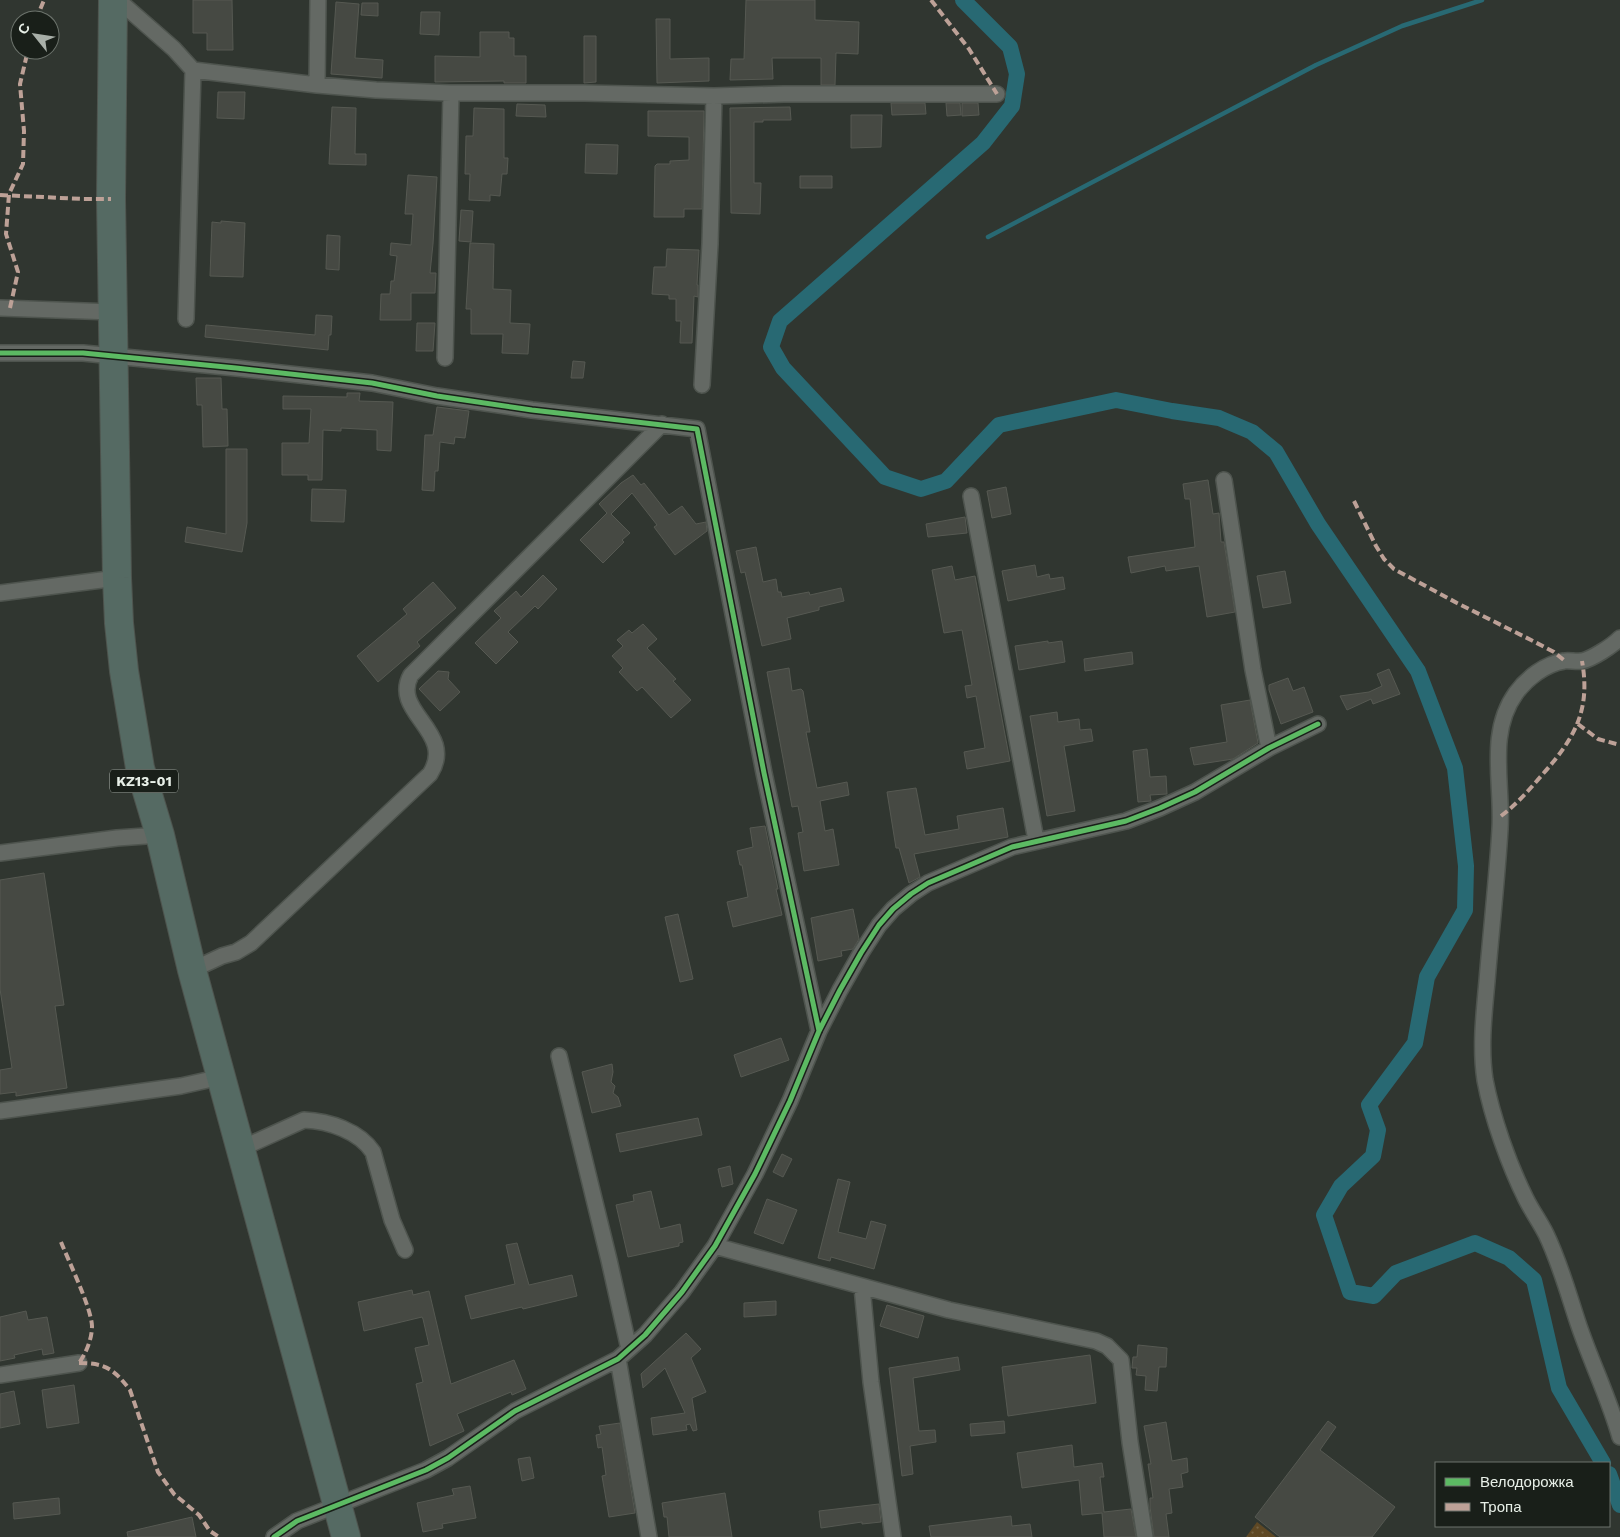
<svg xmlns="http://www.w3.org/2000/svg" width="1620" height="1537" font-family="'Work Sans',sans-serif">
<defs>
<pattern id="garden-dots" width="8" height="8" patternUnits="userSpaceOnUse" patternTransform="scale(1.25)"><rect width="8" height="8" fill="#5e4824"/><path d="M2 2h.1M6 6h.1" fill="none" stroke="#756344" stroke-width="1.8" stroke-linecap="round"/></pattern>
</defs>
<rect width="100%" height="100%" fill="#303630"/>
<path fill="url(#garden-dots)" d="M1257,1522L1276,1537H1246Z"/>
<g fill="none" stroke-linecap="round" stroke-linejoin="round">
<path stroke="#286973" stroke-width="4.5" d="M988,237L1316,65L1402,26L1482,0"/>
<path stroke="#286973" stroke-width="16" d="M963,0L1010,47L1017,74L1012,106L983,143L780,321L771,347L783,368L885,477L921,489L946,481L999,425L1116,400L1172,411L1219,418L1252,432L1276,452L1318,524L1418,671L1455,768L1466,866L1465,910L1427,977L1415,1043L1369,1105L1378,1130L1373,1156L1341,1186L1324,1215L1350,1292L1374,1296L1396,1273L1475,1243L1509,1258L1534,1280L1559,1388L1603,1463
M1609,1474L1620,1505"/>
</g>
<path fill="#464943" stroke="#565952" d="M193,0H232L233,50H207V33H193Z
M746,0H815V20L859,22L858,54L836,53L835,85H821V58H772L773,79L730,80L731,59H744Z
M336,2L359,4L355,58L383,60L382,78L331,74Z
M362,3H378V16L361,15Z
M421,12H440L439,35L420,34Z
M656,19H670V59L709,58V81L657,83Z
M480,32H509V38H514V56H526V83H504V81L435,82V56L480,57Z
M584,36H596V82L584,83Z
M218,92H245L244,119L217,118Z
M891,103H925L926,114L892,115Z
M946,103H960L961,115L947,116Z
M962,103H978L979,115L962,116Z
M517,104L545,105L546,117L516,116Z
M332,107L356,108L355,154H366V165L329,164Z
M790,107L791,120H763V122H754V183H761L760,214L731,213L730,108Z
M474,108L504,109V158H508L507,174H502L500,196L490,195V201L469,200L470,174H465L466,136H473Z
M648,111H704L702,209H684V217H654L655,166L657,164H670V161L689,160V137L648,136Z
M851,115H882L881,147L851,148Z
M586,144L618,145L617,174L585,173Z
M408,175L437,177L433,244L430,273H436L435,293H411V320H380L381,294H390L391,281H394L397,256L390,255L391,243L411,245L413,214H405Z
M800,176H832V188H800Z
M461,210L473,211L471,242L459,241Z
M221,221L245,223L243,277L210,276L212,222L221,223Z
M327,235L340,236L339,270L326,269Z
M470,243L494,244L493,289L511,290L510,323L530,324L528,354L502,353L503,334H471V309H466Z
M667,249L699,250L697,285H698V297L694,296L692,343H680L681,321H676V299H669V295L652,294L654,267H666Z
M316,315L332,316L331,335H329L328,350L205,337L206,325L315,335Z
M417,323H435L433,351H416Z
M573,361L585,362L583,378H571Z
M196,378H221L222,409H227L228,446L203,447L202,405H197Z
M347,393H360L359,401L393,402L391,451L377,450V430L341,428V431L323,430L322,480H308V475H282V443H309L311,409H283V396L347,397Z
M437,407L469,411L465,438L455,437L454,444L440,442L438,471H435L434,491L422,490L425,435H433Z
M226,449H247V523L242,552L185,542L187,527L226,534Z
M633,475L641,485L644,483L669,515L682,506L696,524L706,522L707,531L675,555L654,527L657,525L632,493L611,514L630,533L622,540L624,542L603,563L580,540L607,513L599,504L621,483Z
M1208,480L1213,514L1219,513L1221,542H1224L1235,612L1207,617L1199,566L1166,571L1165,566L1131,573L1128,557L1195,547L1190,499H1185L1183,484Z
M1006,487L1011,514L992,518L987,491Z
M312,489L346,490L344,522L311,521Z
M965,517L967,533L928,537L926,524Z
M756,547L763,582L776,579L778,592H781L782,597L809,592L810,595L841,588L844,601L819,607V610L787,618L791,639L762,646L745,572L741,573L736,551Z
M1035,565L1037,577L1049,574L1050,579L1063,577L1065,589L1008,601L1002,571Z
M952,566L955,580L975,576L1010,761L967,769L964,752L985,748L976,696L967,698L965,686L972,685L962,630L944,633L932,570Z
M1285,571L1291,603L1263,608L1257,576Z
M543,575L557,589L538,609L535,606L508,632L518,642L496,664L475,643L501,618L494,611L516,591L521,597Z
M433,582L456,608L417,642L420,646L378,682L357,656L407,614L403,609Z
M643,624L657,639L647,648L676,679L673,681L691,700L671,718L642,687L637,691L619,672L623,668L612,656L623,646L617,640L629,630L632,633Z
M1048,641V643L1062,641L1065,662L1019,670L1015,646Z
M1132,652L1133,664L1085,671L1084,659Z
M789,668L792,691L801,689L803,691L810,732H806L817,788L847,782L849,795L820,801L825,831L833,829L839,865L804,871L798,833L803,832L798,806L792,807L767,672Z
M1389,669L1400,694L1373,704L1371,699L1347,710L1340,696L1369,692L1382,686L1377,674Z
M438,671L449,672L448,679L460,692L440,711L419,689Z
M1288,678L1293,691L1304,687L1313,712L1281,724L1269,690V685Z
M1250,700L1258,743L1233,759L1194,765L1190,748L1227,742L1221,705Z
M1057,712L1058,722L1079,719L1080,730L1091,729L1093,741L1064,746L1075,811L1047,816L1030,716Z
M1147,749L1150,777L1166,776L1167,794L1150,795L1151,801L1138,802L1133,751Z
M916,788L925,835L959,829L957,816L1003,808L1008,837L914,854L920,877L909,883L899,848H896L887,792Z
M765,826L778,889H776L782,915L733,927L727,902L748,897L742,865H740L737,851L753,847L750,828Z
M44,873L64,1005L55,1006L67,1088L16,1096V1092L0,1094V1070L12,1068L0,989V880Z
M853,909L859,939L853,949L841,951L842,956L818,961L811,918Z
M678,914L693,979L680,982L665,917Z
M781,1038L789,1060L741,1077L734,1055Z
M612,1064L613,1072L611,1082L615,1086L613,1093L618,1097L621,1106L592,1113L582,1072Z
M698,1118L702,1135L620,1152L616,1134Z
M782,1154L792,1159L783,1177L773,1172Z
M730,1166L733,1184L722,1187L718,1169Z
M838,1179L850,1182L838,1232L866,1239L871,1221L886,1225L874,1269L831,1257L830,1261L818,1258Z
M651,1191L660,1229L680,1224L683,1242L679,1243V1246L628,1257L616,1205L634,1201L633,1195Z
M767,1199L797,1210L783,1244L754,1233Z
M517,1243L529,1285L572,1275L577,1296L523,1309L522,1307L471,1319L465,1296L515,1284L506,1245Z
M412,1290L413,1295L429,1291L451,1384L514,1360L526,1389L512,1395L511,1392L457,1414L464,1431L430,1446L416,1384L423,1382L415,1348L429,1345L423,1319L422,1317L364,1331L358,1302Z
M776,1301V1315L744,1317V1303Z
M887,1305L924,1316L918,1338L880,1326Z
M26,1311L28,1320L47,1317L54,1353L43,1355L42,1349L14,1355L15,1358L0,1361V1317Z
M686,1333L701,1349L691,1358L706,1392L692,1398L697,1430L693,1431L690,1424L686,1425L687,1430L653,1435L651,1418L685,1413L665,1368L643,1388L641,1374Z
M1138,1345L1167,1348L1166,1367H1159L1157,1391L1145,1390L1146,1376L1136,1375L1137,1368H1132L1133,1357H1137Z
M1090,1355L1096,1403L1008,1416L1002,1367Z
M958,1357L960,1370L913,1378L919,1431L935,1430L936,1442L910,1446L913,1474L902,1476L889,1368Z
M74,1385L79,1423L47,1428L42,1390Z
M14,1391L20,1424L0,1428V1394Z
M1004,1421L1005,1433L971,1436L970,1424Z
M1328,1421L1336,1427L1320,1450L1395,1507L1372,1537H1280L1255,1517Z
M1166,1422L1172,1461L1187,1458L1188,1472L1181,1474L1183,1487L1169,1489L1172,1513L1166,1514L1169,1537H1154L1150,1507V1498H1153L1148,1464H1151L1144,1426Z
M620,1423L635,1513L609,1517L602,1476L606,1475L602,1447L598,1448L596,1435L601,1434L599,1426Z
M1072,1445L1074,1467L1102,1463L1104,1477H1100L1104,1512L1131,1509L1136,1537H1104L1102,1513L1082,1515L1079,1480L1022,1488L1017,1453Z
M530,1457L534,1478L522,1481L518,1459Z
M470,1486L476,1518L442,1524L443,1528L423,1532L417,1503L454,1495L452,1489Z
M725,1493L732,1537H669L667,1517H664L662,1503Z
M59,1498L60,1514L14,1519L13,1503Z
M879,1504L881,1522L862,1524V1522L821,1528L819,1511Z
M1011,1516L1012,1526L1030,1524L1032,1537H931L929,1526Z
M192,1517L196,1537H128L127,1532Z"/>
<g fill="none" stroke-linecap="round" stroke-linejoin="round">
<g stroke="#4e544e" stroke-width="18">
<path id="street" d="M118,0L174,49L193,70L317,85L376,90L451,93H584L714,96L784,94H997
M317,85L318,0
M0,308L113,312
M186,319L193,70
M0,353H83L236,368L372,383L437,396L532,410L697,429L764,773L819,1031
M445,358L451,93
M702,385L710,244L714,96
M1224,480L1253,670L1269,748
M971,496L1036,840
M0,593L117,578
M1620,638C1612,646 1592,659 1582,661C1576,662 1569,660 1564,661C1545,664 1527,678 1516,693C1487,733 1503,784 1500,829C1497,880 1491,931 1487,981C1484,1014 1480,1047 1485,1080C1492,1117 1509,1165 1526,1199C1532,1211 1540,1222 1546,1234C1560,1263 1568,1293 1578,1323C1591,1362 1609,1398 1620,1437
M0,853L117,838L160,835
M192,970L222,956L236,952L251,943L430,774C457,732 390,712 411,675L662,424
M559,1056L609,1260L629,1349
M0,1111L181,1086L221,1077
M240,1149L304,1120C329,1121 359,1131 373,1152L392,1220L405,1250
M715,1246L949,1310L1096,1341L1107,1346L1121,1360L1130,1442L1145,1537
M862,1287L871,1382L893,1537
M618,1359L649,1537
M0,1375L79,1363
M274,1537L297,1521L426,1470L448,1458L515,1411L618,1359L645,1335L682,1292L715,1246L755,1174L790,1101L819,1031L840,990L861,953L879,925L893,909L911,894L928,883L1012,847L1126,821L1160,808L1195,792L1269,748L1318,724"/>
</g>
<g stroke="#4e544e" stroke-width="30">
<path id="highway" d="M113,0L111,199L117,578L119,623L124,671L140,768L160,835L192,970L346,1537"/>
</g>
<use href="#street" stroke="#646964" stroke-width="15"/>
<use href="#highway" stroke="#556a63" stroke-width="28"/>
<path stroke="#bda197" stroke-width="4" stroke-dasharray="8 4" stroke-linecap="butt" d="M931,0L969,49L997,94
M36,20L44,0
M0,195L83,199H111
M10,308L18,272L6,234L9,194L23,164L24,131L20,84L28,50
M1354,501L1376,546L1384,559L1394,569L1457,603L1531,640L1554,652L1565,661
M1578,724L1598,739L1620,745
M1501,816C1517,804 1529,790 1542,775C1574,739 1591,711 1582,661
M61,1242C69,1262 91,1307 92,1326C92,1339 86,1353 79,1363
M79,1363C105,1363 114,1369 130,1390L158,1472L174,1494L199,1515L210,1531L219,1537"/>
<g stroke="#191f19" stroke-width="8">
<path id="cycleway" d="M0,353H83L236,368L372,383L437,396L532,410L697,429L764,773L819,1031
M274,1537L297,1521L426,1470L448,1458L515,1411L618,1359L645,1335L682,1292L715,1246L755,1174L790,1101L819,1031L840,990L861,953L879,925L893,909L911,894L928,883L1012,847L1126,821L1160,808L1195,792L1269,748L1318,724"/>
</g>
<use href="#cycleway" stroke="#5cba63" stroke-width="5"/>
</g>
<g text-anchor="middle" stroke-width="5" stroke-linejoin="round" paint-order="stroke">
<rect fill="#191f19" stroke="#aab1aa" stroke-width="1" x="110" y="769.5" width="68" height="23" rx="4"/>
<g font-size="14" font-weight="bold" fill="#e8f0e8">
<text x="144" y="786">KZ13-01</text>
</g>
</g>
<rect x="1435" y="1462" width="175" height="65" fill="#191f19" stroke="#6c736c"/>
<rect x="1445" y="1478" width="25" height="8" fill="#5cba63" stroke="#6c736c"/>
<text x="1480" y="1487" font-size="15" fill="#e8f0e8">Велодорожка</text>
<rect x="1445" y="1503" width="25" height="8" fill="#bda197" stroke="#6c736c"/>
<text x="1480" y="1512" font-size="15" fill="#e8f0e8">Тропа</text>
<g transform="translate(35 35) rotate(300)"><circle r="24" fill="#191f19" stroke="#6c736c"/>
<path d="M0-4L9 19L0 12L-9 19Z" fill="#a8afa8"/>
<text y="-8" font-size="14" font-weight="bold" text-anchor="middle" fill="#e8f0e8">С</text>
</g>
</svg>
